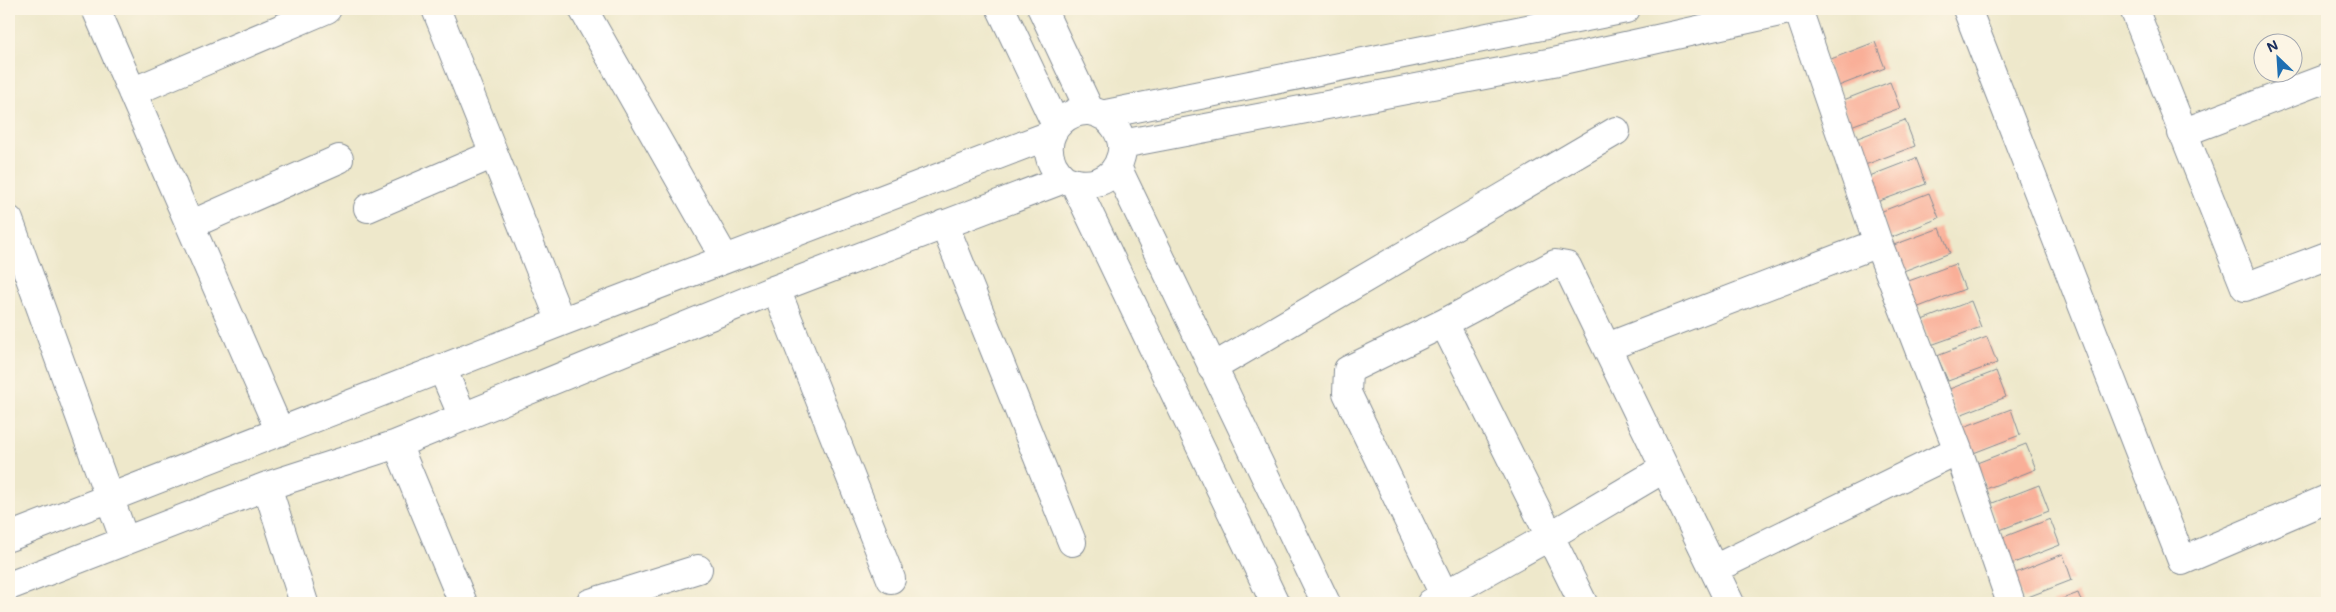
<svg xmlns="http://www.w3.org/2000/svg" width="2336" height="612" font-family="Mali,sans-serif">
<rect width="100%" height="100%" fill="#fcf5e5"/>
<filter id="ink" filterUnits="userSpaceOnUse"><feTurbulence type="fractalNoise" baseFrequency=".02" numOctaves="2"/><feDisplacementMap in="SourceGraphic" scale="10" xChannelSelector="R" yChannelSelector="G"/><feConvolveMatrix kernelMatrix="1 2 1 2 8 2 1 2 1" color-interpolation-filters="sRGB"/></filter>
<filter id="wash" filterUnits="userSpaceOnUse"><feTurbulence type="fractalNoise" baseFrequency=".0096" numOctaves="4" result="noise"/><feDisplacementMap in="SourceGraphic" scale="20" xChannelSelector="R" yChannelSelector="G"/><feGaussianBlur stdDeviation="1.12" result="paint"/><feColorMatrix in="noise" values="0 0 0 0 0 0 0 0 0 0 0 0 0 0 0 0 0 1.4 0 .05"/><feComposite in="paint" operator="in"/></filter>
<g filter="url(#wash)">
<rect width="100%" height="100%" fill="#eee8cb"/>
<g id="blocks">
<path fill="#f9af98" d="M1875,42L1885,68L1836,87L1826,61Z
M1890,82L1900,108L1851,126L1841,101Z
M1905,120L1915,146L1865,165L1855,139Z
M1916,158L1926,184L1877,202L1867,177Z
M1929,193L1939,218L1890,238L1880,212Z
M1940,228L1950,253L1901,272L1891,246Z
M1955,264L1965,289L1916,308L1906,282Z
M1971,301L1981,327L1931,345L1922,320Z
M1987,337L1997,363L1948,381L1937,356Z
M1996,371L2006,397L1957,416L1947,390Z
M2011,409L2020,435L1971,454L1961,428Z
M2026,444L2036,469L1986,489L1977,463Z
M2039,485L2049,511L2000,530L1990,504Z
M2050,519L2060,545L2011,564L2001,538Z
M2063,554L2072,580L2023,599L2013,574Z
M2078,593L2082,603H2052Z"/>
</g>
</g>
<g filter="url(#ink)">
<use href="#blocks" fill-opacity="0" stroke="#848c94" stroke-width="1"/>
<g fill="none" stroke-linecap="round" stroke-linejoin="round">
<g stroke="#848c94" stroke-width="30">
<path id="minor" d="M96,9L280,432
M436,9L561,322
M583,9L725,259
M1001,9L1056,125
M1042,9L1090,111
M1798,9L1878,243L1958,450L2011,603
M1967,9L2182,561L2327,499
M2134,9L2245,287L2327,256
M132,92L327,9
M1101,115L1626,9
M2182,133L2327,78
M1122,144L1553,62L1793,9
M1117,167L1326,603
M1075,184L1275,603
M368,208L494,154
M9,220L125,541
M944,224L1072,542
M190,225L339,159
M776,289L891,579
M1444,323L1348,370L1347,393L1448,603
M1607,347L1878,243
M442,368L463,417
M1212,368L1616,131
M397,444L463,603
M267,486L304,603
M9,537L561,322L1050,135
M1714,569L1958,450
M9,586L267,486L397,444L776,289L1064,179C1086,189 1114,184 1121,156C1124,146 1121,136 1115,127C1085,84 1019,137 1064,179
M590,603L698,569
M1431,603L1550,536L1665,468
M1583,603L1444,323L1555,264L1567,266L1730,603"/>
</g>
<use href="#minor" stroke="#fff" stroke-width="28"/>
</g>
</g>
<rect width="2336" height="612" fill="none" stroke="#fcf5e5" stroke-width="30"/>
<g transform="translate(2278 58) rotate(335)"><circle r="24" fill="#fcf5e5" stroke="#a2a6af"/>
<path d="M0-4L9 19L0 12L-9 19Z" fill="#1f6fb2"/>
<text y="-8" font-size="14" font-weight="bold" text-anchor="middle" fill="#1b2f5e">N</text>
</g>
</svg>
